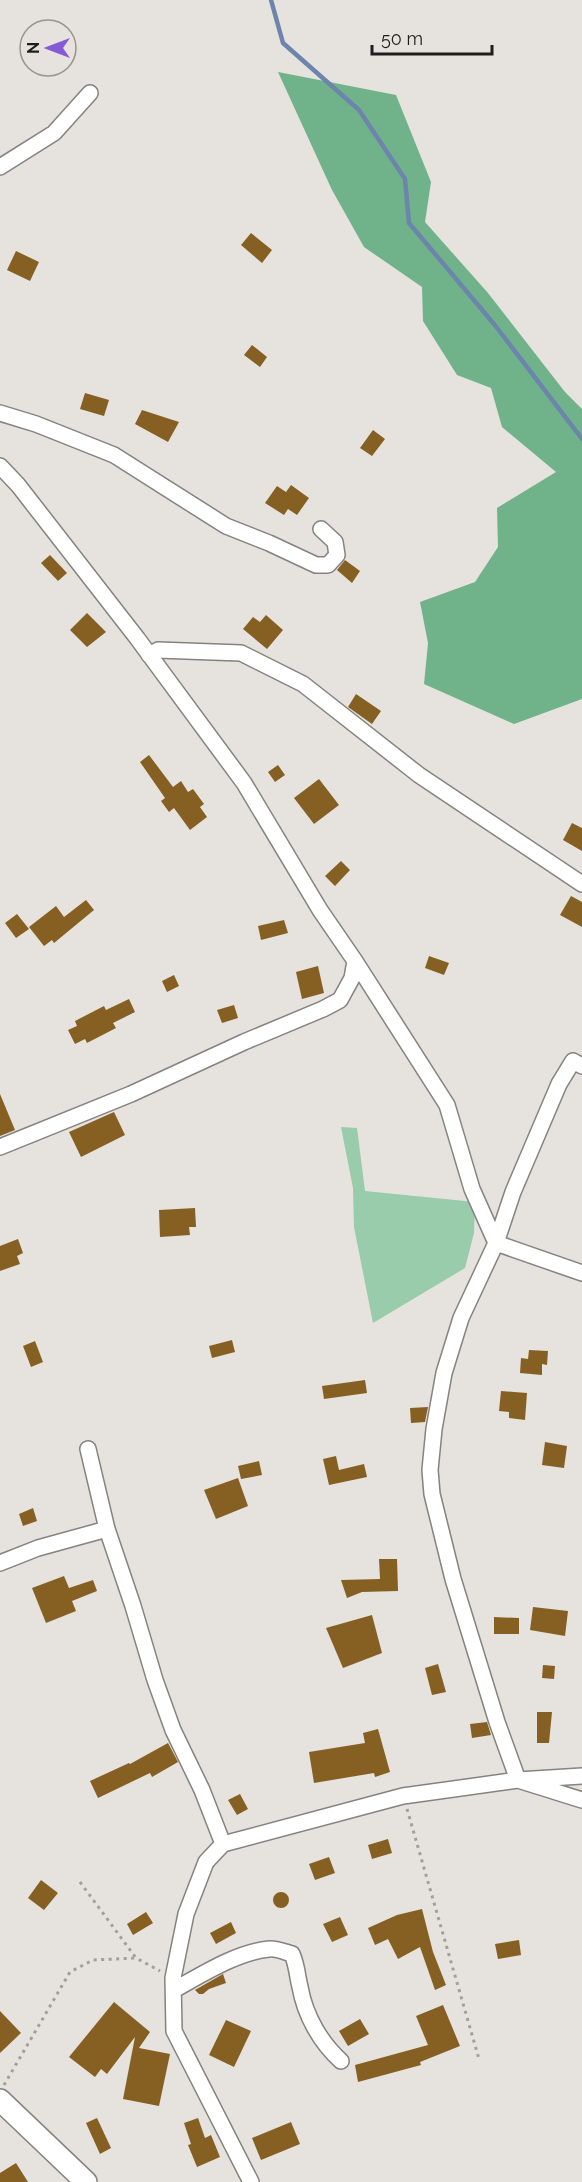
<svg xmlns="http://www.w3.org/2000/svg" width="582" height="2182" font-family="Raleway,sans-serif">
<rect width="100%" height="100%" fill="#e6e2dd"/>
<path fill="#98ccaa" d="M341,1127L357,1128L365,1191L475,1202L474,1233L465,1268L373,1323L354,1227L353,1188Z"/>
<path fill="#70b38a" d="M278,72L396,95L431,182L425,222L488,293L565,392L582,409V699L514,724L424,684L428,643L420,602L475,582L498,547L497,508L556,472L502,427L491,388L457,375L423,321L422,287L364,247L332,190Z"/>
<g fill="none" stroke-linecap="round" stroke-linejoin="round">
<path stroke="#6d85ac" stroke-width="4.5" d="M271,0L283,43L359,110L405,179L409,223L494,324L582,439"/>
</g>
<path fill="#866023" d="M251,233L272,250L262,263L241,245Z
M16,251L39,262L30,281L7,270Z
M252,345L267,357L260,367L244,355Z
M85,393L109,400L104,416L80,409Z
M142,410L179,422L168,442L135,424Z
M373,430L385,439L372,456L360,448Z
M291,485L309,498L297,515L288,509L284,515L265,503L277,486L286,492Z
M50,555L67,573L58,581L41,563Z
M345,560L360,571L352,583L337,570Z
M87,613L106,632L87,647L70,630Z
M266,615L283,630L267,649L243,629L253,617L260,622Z
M356,694L381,711L372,724L348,707Z
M149,755L173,787L181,781L188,792L193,789L204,804L200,807L207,817L190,830L174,808L169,812L161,801L165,798L140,762Z
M278,765L285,775L275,782L268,772Z
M319,779L339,805L314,824L294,798Z
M572,823L582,828V851L563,840Z
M341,861L350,870L335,886L325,876Z
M571,896L582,902V927L560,915Z
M86,900L94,910L54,943L52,940L44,946L29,927L56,906L64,917Z
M17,914L29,929L16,938L5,923Z
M284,920L288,933L261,940L258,926Z
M429,956L449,963L444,975L425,968Z
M318,966L324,993L302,999L296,972Z
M174,975L179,986L167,992L162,981Z
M129,999L135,1012L113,1023L116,1028L87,1043L85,1039L75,1044L68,1030L77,1026L75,1021L104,1006L106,1010Z
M234,1005L238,1018L222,1023L217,1010Z
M0,1094L15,1130L0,1136Z
M114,1112L125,1135L81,1157L69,1132Z
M195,1208L196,1227H189L190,1235L160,1237L159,1210Z
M18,1239L23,1253L17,1256L20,1264L0,1271V1246Z
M232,1340L235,1352L212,1358L209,1346Z
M35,1341L43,1362L31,1367L23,1346Z
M529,1350L548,1351L547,1365L542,1364V1375L520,1373L521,1358L528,1359Z
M365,1380L367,1393L324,1399L322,1386Z
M501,1391L527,1393L525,1420L509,1418V1412L499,1411Z
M428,1407L425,1422L411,1423L410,1408Z
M545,1442L567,1446L564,1468L542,1465Z
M336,1456L339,1470L364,1464L367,1477L329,1485L323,1459Z
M259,1461L262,1475L241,1479L238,1466Z
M238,1478L248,1506L216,1519L204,1490Z
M33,1508L37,1521L23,1526L19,1514Z
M379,1559H397L398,1591L362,1592L347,1598L341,1580L380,1579Z
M64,1576L69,1588L93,1580L97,1591L72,1601L76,1611L46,1623L32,1588Z
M533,1607L568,1611L565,1636L530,1630Z
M372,1615L382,1653L343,1668L326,1628Z
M494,1617L519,1618V1634H494Z
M438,1664L446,1692L432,1695L425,1668Z
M543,1665L555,1666L554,1679L542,1678Z
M537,1712H552L549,1743H537Z
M487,1722L491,1735L472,1738L470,1724Z
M378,1729L390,1772L375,1777L374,1773L314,1783L309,1752L365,1743L363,1733Z
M168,1743L178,1762L152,1777L150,1773L98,1798L90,1781L129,1763L130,1764Z
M240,1794L248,1809L237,1815L228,1800Z
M388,1839L392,1853L372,1859L368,1845Z
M329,1857L335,1873L315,1880L309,1864Z
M41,1880L58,1893L44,1910L28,1898Z
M273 1900a8 8 0 1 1 16 0a8 8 0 1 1-16 0Z
M422,1909L433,1952L446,1985L435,1990L420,1947L398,1959L388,1939L375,1945L368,1928L397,1915Z
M146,1912L153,1923L133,1935L127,1924Z
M340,1917L348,1935L332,1942L323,1924Z
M231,1922L236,1933L216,1944L210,1933Z
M519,1940L521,1955L498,1959L495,1944Z
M223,1974L226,1983L209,1989L203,1994H199L195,1990Z
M114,2002L150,2032L139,2048L170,2054L159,2106L123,2099L135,2037L107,2074L101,2069L95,2077L69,2057Z
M443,2005L460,2046L420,2062L421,2065L358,2082L355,2065L428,2045L416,2016Z
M0,2011L21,2033L0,2053Z
M360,2019L369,2034L348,2046L339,2031Z
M226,2020L251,2031L234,2067L209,2055Z
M97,2118L111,2148L100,2154L86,2123Z
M198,2118L205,2138L211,2135L220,2157L197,2167L188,2145L191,2144L184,2123Z
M291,2122L300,2144L261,2160L252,2138Z
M16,2163L28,2182H0V2173Z"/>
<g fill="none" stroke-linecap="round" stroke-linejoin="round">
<g stroke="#86827e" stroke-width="18">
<path id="minor" d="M0,167L54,133L90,93
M0,413L36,424L114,455L226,526L269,543L316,565H328L337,555L335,542L321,529
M0,466L18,485L137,638L244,783L320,910L355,961L447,1105L472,1189L496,1243L461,1318L444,1373L434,1429L430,1470L432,1494L453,1579L497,1722L518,1780L582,1800
M149,655L158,650L241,653L303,684L419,775L582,884
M582,1066L573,1061L559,1084L513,1192L496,1243L582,1273
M0,1147L131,1094L244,1042L323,1009L340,1000L352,978L355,961
M88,1449L107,1529L133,1606L155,1680L173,1730L202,1790L223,1844
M0,1563L38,1548L107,1529
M174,1990C201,1975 237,1952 269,1949C276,1948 285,1952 292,1954C297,1965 297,1975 300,1987C305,2015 320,2042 341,2061
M251,2182L174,2031L173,1978L186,1914L206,1862L223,1844L403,1796L518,1780L582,1776"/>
</g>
<g stroke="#86827e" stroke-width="24">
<path id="secondary" d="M0,2100L86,2182"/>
</g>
<path stroke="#a3a09c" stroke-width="3" stroke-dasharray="3 4.5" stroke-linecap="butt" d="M407,1809L479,2059
M80,1882L136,1958L160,1971
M4,2085L70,1972L93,1960L136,1958"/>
<use href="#minor" stroke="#fff" stroke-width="15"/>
<use href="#secondary" stroke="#fff" stroke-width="21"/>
</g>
<g transform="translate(48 48) rotate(270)"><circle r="28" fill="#e6e2dd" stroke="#969490" stroke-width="1.5"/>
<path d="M0-4.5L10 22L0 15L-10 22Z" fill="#8759d2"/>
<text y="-9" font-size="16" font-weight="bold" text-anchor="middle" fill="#1f1e1c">N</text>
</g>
<path d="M372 45v9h120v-9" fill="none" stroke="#1f1e1c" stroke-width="3"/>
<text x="381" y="45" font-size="18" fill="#1f1e1c" stroke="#e6e2dd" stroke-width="4.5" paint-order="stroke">50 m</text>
</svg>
